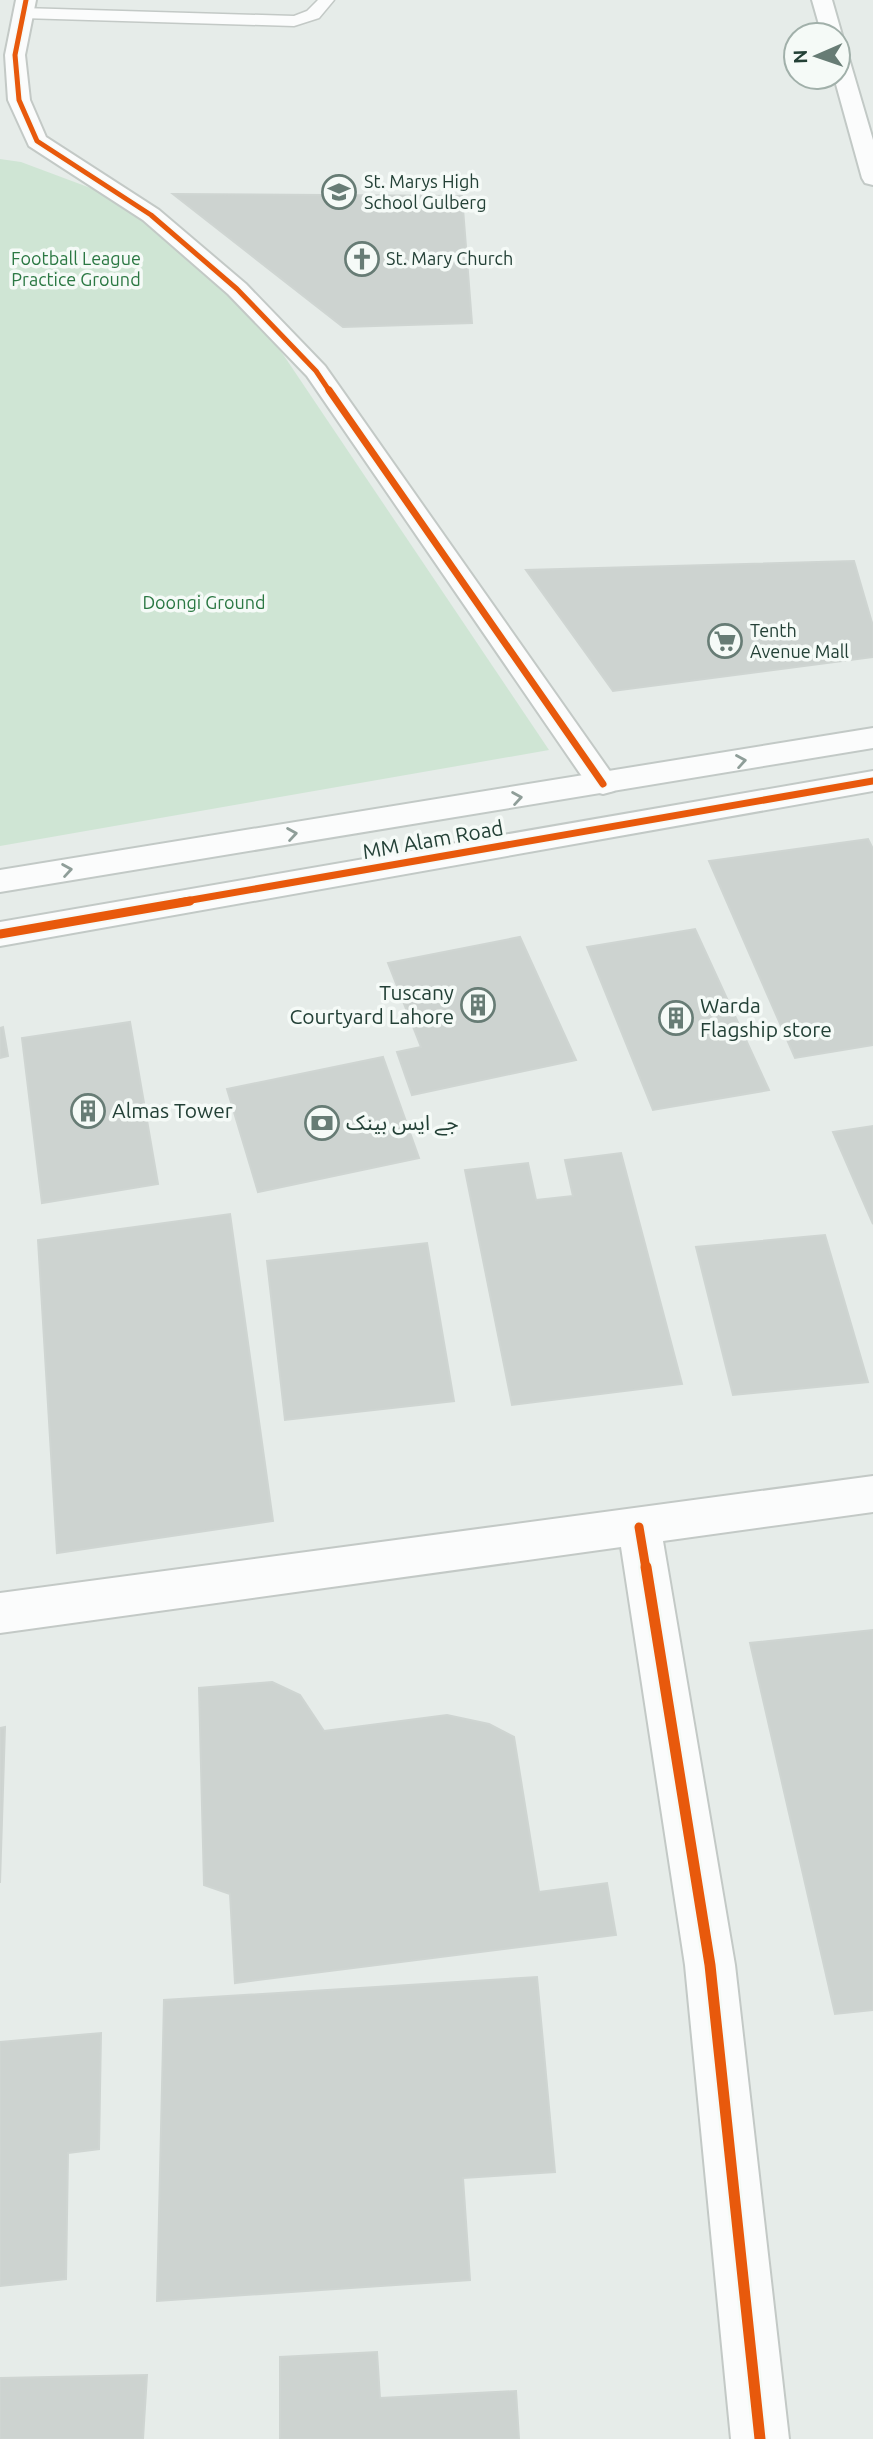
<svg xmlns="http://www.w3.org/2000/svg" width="873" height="2439" font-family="Ubuntu,'Noto Sans Arabic',sans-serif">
<rect width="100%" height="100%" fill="#e6ece9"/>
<path fill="#cfe5d4" d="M0,159L21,162L128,202L270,335L549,750L0,846Z"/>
<path fill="#cdd3d0" stroke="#cfd5d2" stroke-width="2" d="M173,194L462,196L472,323L343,327Z
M854,561L873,626V657L613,691L526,570Z
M868,839L873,849V1045L795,1058L709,861Z
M695,929L769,1090L653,1110L587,947Z
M520,937L576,1060L412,1095L397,1052L421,1047L388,963Z
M130,1022L158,1184L42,1203L22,1038Z
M3,1027L8,1056L0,1058V1028Z
M383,1057L419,1158L258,1192L227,1089Z
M873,1126V1224L833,1132Z
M621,1153L682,1384L512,1405L465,1170L528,1163L536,1200L573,1196L565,1160Z
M230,1214L273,1521L57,1553L38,1240Z
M825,1235L868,1382L733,1395L696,1247Z
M427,1243L454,1401L285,1420L267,1261Z
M873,1630V2010L835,2014L750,1643Z
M272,1682L300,1695L324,1731L447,1715L489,1724L514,1737L539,1892L607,1883L616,1935L235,1983L230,1894L204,1885L199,1688Z
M5,1727L0,1883V1728Z
M537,1977L555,2172L463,2178L470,2280L157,2301L164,2000Z
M101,2033L99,2149L68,2153L66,2279L0,2286V2042Z
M377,2352L380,2398L516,2391L519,2439H280V2357Z
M147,2375L143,2439H0V2378Z"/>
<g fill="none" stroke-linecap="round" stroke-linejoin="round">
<g stroke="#c3c9c6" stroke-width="3">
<path id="lane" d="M318,0H334L319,18L294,26L22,18L14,13L22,8L294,16L307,11Z"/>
</g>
<g stroke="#c3c9c6" stroke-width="4">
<path id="street" d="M16,0H36L25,55L30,100L46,137L159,210L246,284L325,366L614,777L619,784L614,791L603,794L592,791L307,376L228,294L143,220L29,146L8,100L5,55Z
M873,1476V1512L663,1541L735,1965L789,2439H731L685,1965L621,1547L0,1633V1593Z"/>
</g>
<g stroke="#c2c9c6" stroke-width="4">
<path id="secondary" d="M812,0H832L842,35L839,39L838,35H822Z
M838,49L845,51L848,55L873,140V185L865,183L862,178L834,77H838Z
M873,728V748L0,892V870Z
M873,771V791L0,946V922Z"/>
</g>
<use href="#lane" fill="#fbfcfc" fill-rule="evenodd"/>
<use href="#street" fill="#fbfcfc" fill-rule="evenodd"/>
<use href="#secondary" fill="#fbfcfc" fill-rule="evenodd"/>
<g stroke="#f5faf7" stroke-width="8">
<path id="cycleway-far3" d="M26,0L15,55L19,100L37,141L151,215L237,289L316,371L330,392"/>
</g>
<g stroke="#f5faf7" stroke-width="10">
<path id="cycleway-far2" d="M329,390L603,784
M180,902L873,781"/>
</g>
<g stroke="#f5faf7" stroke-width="13">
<path id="cycleway-far1" d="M0,934L190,901
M639,1527L646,1569"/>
</g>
<g stroke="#f5faf7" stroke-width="16">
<path id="cycleway" d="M646,1567L710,1965L760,2439"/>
</g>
<use href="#cycleway-far3" stroke="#e8590c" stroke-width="5"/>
<use href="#cycleway-far2" stroke="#e8590c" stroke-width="7"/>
<use href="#cycleway-far1" stroke="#e8590c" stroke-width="9"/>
<use href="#cycleway" stroke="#e8590c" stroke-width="11"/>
</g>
<defs><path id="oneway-chevron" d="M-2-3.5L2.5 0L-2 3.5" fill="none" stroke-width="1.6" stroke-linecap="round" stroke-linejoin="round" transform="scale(1.75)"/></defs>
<g stroke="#8f9e99">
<use href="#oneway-chevron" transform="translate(741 761) rotate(-10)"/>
<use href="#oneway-chevron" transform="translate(517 798) rotate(-9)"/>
<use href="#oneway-chevron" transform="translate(292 834) rotate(-9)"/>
<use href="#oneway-chevron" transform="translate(67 870) rotate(-9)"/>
</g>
<defs>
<g id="school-ring" transform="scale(1.75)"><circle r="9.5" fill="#f5faf7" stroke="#677c75" stroke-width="1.5"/><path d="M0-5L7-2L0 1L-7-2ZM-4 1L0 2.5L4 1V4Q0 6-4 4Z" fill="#677c75"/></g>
<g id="church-ring" transform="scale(1.75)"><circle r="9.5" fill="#f5faf7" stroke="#677c75" stroke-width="1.5"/><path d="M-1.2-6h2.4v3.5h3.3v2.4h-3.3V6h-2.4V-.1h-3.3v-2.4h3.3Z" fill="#677c75"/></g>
<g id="supermarket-ring" transform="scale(1.75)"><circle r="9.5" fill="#f5faf7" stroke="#677c75" stroke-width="1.5"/><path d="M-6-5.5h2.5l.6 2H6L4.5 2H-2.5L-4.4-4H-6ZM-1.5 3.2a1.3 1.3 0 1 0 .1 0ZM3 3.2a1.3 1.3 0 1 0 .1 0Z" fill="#677c75"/></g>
<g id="building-ring" transform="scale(1.75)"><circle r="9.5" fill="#f5faf7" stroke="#677c75" stroke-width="1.5"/><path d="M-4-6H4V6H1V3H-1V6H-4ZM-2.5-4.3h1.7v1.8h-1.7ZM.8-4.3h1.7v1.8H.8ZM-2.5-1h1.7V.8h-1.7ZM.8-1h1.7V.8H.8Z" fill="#677c75"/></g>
<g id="bank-ring" transform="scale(1.75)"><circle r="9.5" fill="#f5faf7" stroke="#677c75" stroke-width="1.5"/><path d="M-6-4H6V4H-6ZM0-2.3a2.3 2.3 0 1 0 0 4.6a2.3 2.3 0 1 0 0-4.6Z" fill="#677c75"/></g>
</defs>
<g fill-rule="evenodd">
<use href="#school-ring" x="339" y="192"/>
<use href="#church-ring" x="362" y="259"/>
<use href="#supermarket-ring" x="725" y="641"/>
<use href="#building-ring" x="478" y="1005"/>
<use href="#building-ring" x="676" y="1018"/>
<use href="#building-ring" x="88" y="1111"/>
<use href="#bank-ring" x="322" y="1123"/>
</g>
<g text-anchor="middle" stroke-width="7" stroke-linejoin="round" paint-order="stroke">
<g font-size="18" fill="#234036" stroke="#f5faf7" text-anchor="start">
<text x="364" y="188">St. Marys High<tspan x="364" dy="21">School Gulberg</tspan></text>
<text x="386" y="265">St. Mary Church</text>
<text x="750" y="637">Tenth<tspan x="750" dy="21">Avenue Mall</tspan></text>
</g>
<g font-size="18" fill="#2b7843" stroke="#f5faf7">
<text x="76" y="265">Football League<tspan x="76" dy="21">Practice Ground</tspan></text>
<text x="204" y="609">Doongi Ground</text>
</g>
<g font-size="21" fill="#234036" stroke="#f5faf7">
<text transform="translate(433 840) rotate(-10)" y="7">MM Alam Road</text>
</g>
<g font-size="21" fill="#234036" stroke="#f5faf7" text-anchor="start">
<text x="454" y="1000" text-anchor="end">Tuscany<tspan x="454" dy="24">Courtyard Lahore</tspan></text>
<text x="700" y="1013">Warda<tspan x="700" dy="24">Flagship store</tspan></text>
<text x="112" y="1118">Almas Tower</text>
<text x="346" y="1130">جے ایس بینک</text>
</g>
</g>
<g transform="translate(817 56) rotate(268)"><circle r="33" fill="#f5faf7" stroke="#a1b0aa" stroke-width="2"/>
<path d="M0-5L12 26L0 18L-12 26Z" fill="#677c75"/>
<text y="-10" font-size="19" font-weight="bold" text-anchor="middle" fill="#234036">N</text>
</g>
</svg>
